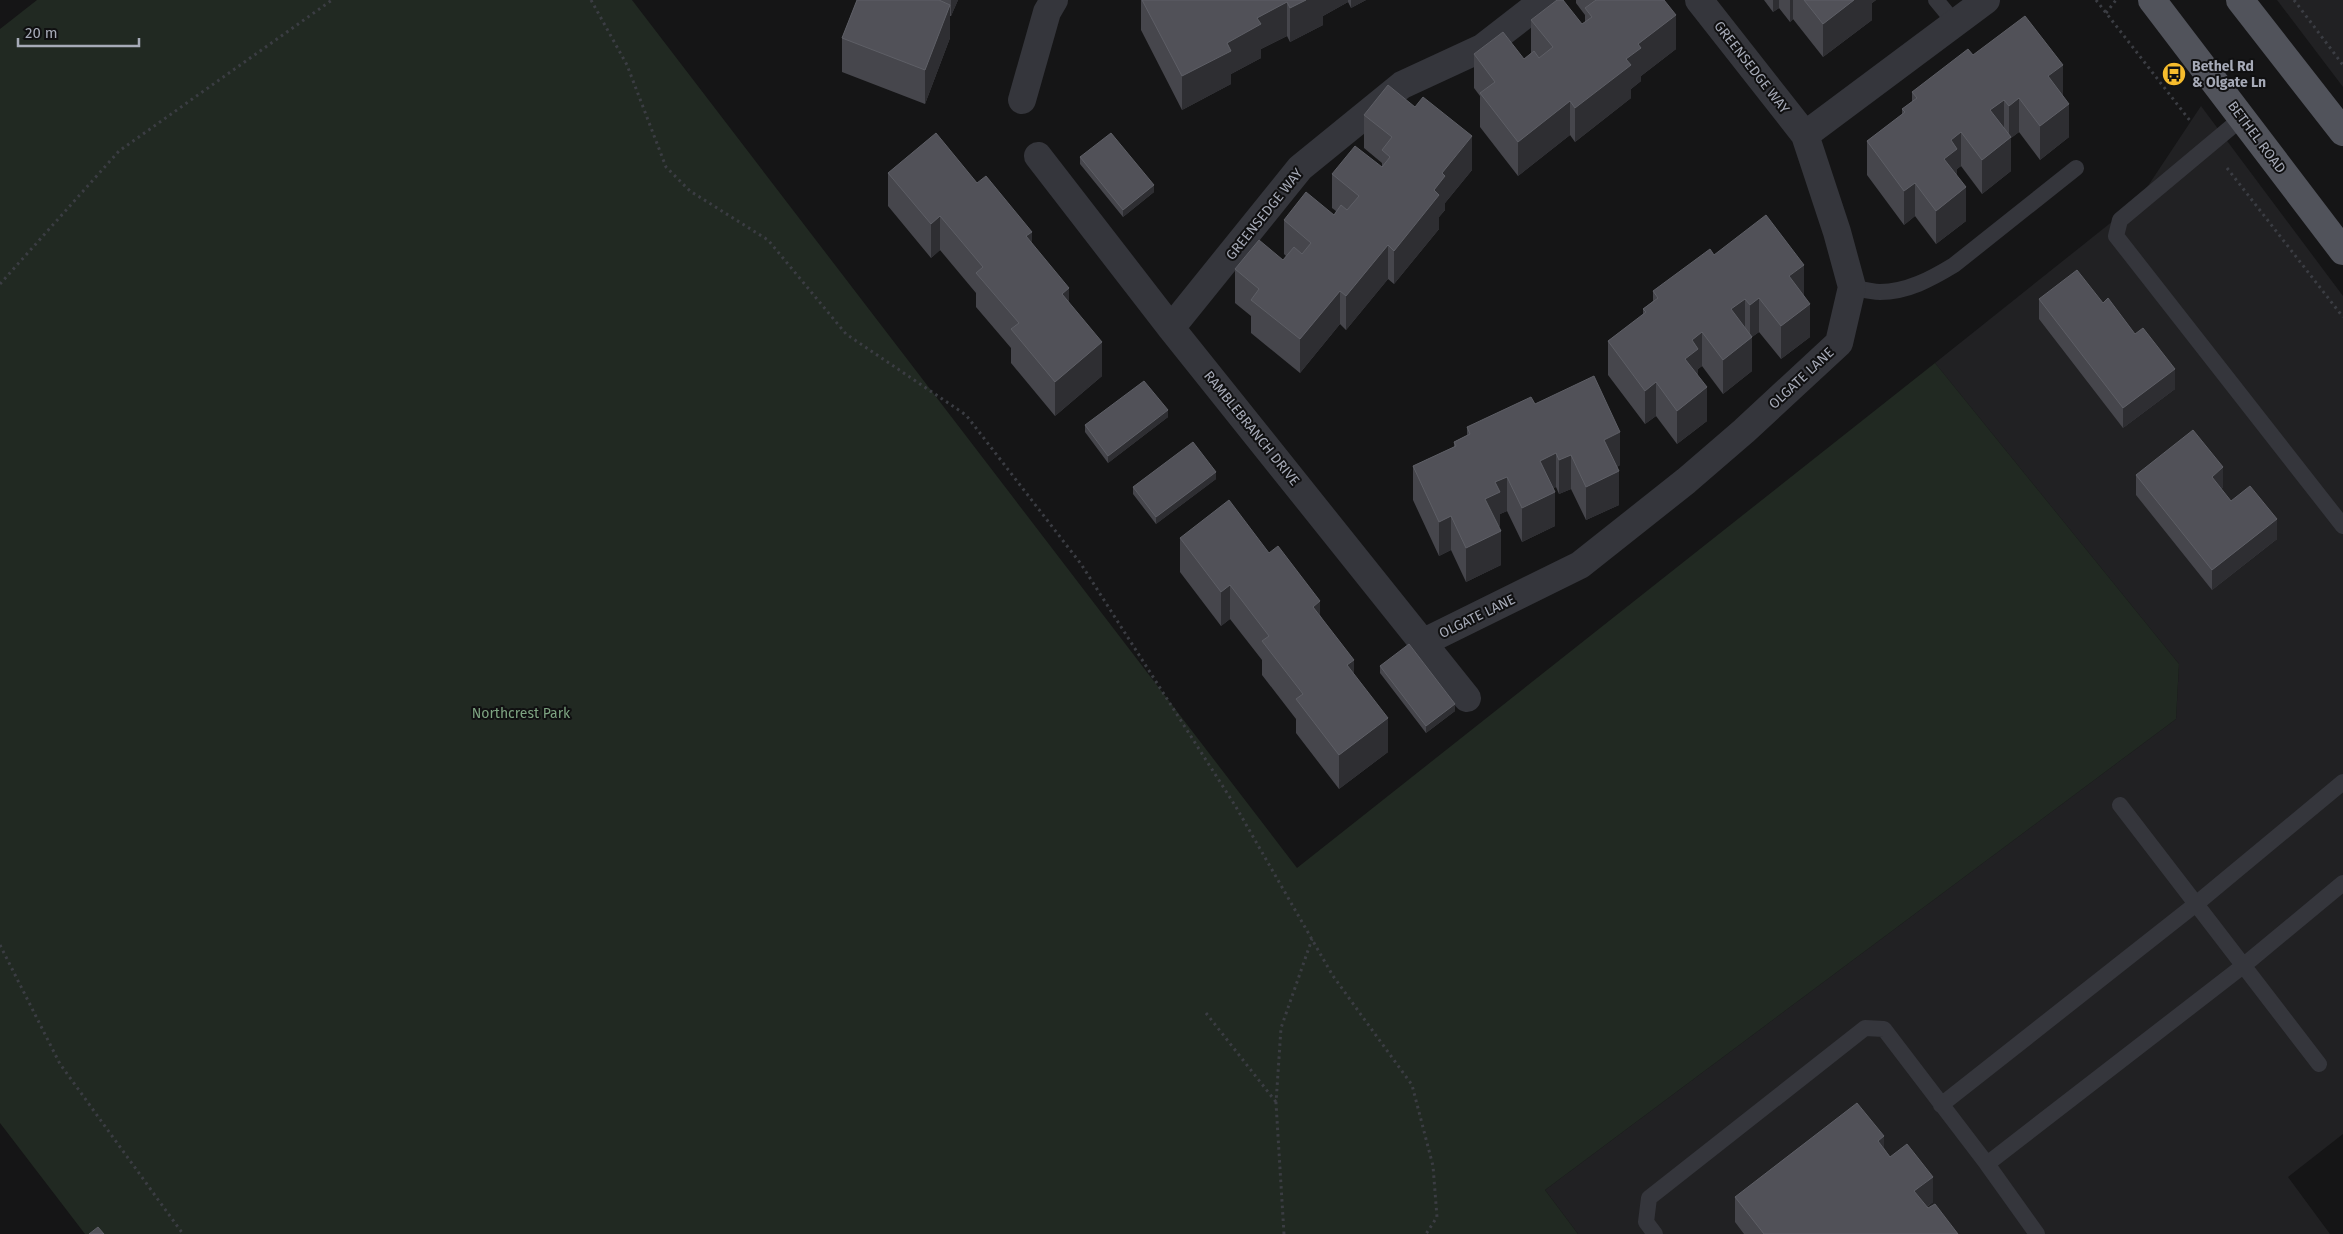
<svg xmlns="http://www.w3.org/2000/svg" width="2343" height="1234" font-family="'Fira Sans',sans-serif">
<rect width="100%" height="100%" fill="#151516"/>
<path fill="#212123" d="M2277,0H2343V87Z
M2201,106L2343,296V1134L2288,1177L2330,1234H1578L1545,1190L2176,719L2179,664L1935,363L2138,201Z"/>
<path fill="#212922" d="M37,0H632L1297,868L1935,363L2179,664L2176,719L1545,1190L1578,1234H85L0,1123V29Z"/>
<g fill="none" stroke-linecap="round" stroke-linejoin="round">
<path stroke="#3b3d43" stroke-width="3" stroke-dasharray="2.5 4" stroke-linecap="butt" d="M591,0L627,65L666,167L690,191L768,240L846,334L966,415L1081,564L1236,807L1333,976L1412,1085L1433,1166L1437,1217L1426,1234
M2096,0L2191,122
M2294,0L2343,65
M2106,13L2116,0
M2227,168L2343,317
M0,284L119,151L332,0
M0,945L60,1064L183,1234
M1206,1013L1276,1102
M1284,1234L1276,1103L1281,1028L1312,939"/>
<path stroke="#35363c" stroke-width="16" d="M1936,0L1955,23
M2242,118L2120,220L2116,236L2343,526
M1852,287C1861,289 1871,292 1880,292C1907,292 1931,279 1954,265L2076,168
M2120,805L2319,1064
M1941,1105L2196,904L2343,782
M1987,1164L2243,966L2343,883
M1655,1234L1646,1222L1649,1198L1865,1028L1884,1029L1987,1164L2037,1234"/>
<path stroke="#35363c" stroke-width="28" d="M1022,100L1047,12L1054,0
M1805,135L1986,0
M1038,156L1171,328L1467,698
M1171,328L1300,168L1402,85L1482,48L1544,0
M1424,642L1580,565L1686,481L1744,431L1839,343L1852,287L1837,232L1805,135L1699,0"/>
<path stroke="#51535b" stroke-width="28" d="M2152,0L2343,251
M2240,0L2343,132"/>
</g>
<path fill="#46464c" d="M857,0H958L951,16H950V38L925,104L842,72V38Z
M1141,0H1366L1351,8L1348,2L1323,16V25L1290,42L1287,36L1261,49V58L1231,74V84L1182,110L1141,30Z
M1576,0H1664L1676,49L1641,76V81L1631,89V98L1575,142L1570,135L1518,176L1480,127V96L1474,88V54L1524,59L1531,53V20L1582,24L1585,22V15L1576,3Z
M1764,0H1876L1872,3V20L1823,57L1793,19L1790,22L1779,8L1773,12Z
M1973,55L2063,96L2069,137L2040,160L2019,132L2011,138V171L1982,194L1961,166L1957,169V176L1966,221L1936,244L1915,216L1904,225L1867,175V141L1902,115V109L1912,102V92Z
M1364,115L1472,170L1445,203V210L1439,217V229L1394,284L1388,279L1346,330L1340,324L1300,373L1251,333V316L1235,303V269L1283,260L1286,256L1284,254V220L1334,215L1336,211L1332,208V174L1382,167V163L1364,148Z
M1080,157L1154,192L1123,217L1080,164Z
M888,173L977,183L1032,243L1069,302L1102,376L1055,416L1011,363V348L976,307V293L940,250L931,258L888,206Z
M1714,255L1804,295L1810,337L1781,359L1759,332L1752,337V371L1723,394L1702,366L1698,369V376L1707,421L1677,444L1656,416L1645,424L1608,375V341L1643,315V309L1653,301V291Z
M2039,299L2103,303L2175,389L2123,428L2039,319Z
M1535,404L1620,465L1617,467L1619,505L1586,520L1571,489L1559,494L1556,487L1553,488L1555,526L1522,542L1507,511L1500,514V526L1498,527L1501,565L1466,582L1451,550L1439,556L1413,500V466L1454,447V442L1467,435V427Z
M1168,417L1108,463L1085,432V425Z
M2136,475L2223,487L2221,489L2231,501L2277,539L2212,590L2136,495Z
M1216,479L1156,524L1133,494V487Z
M1180,538L1269,553L1320,615L1354,674L1388,752L1339,789L1296,733V719L1262,675V660L1230,619L1221,626L1180,572Z
M1380,666L1455,711L1426,733L1380,673Z
M1884,1148L1890,1157L1933,1202L1927,1207L1958,1234H1744L1735,1222V1197Z"/>
<path fill="#2e2e32" d="M951,0H958L951,16Z
M1306,0H1348V2L1323,16V25L1290,42V8Z
M1351,0H1366L1351,8Z
M1773,0H1779V8L1773,12Z
M1790,0H1793V19L1790,22Z
M1854,0H1876L1872,3V20L1823,57V24Z
M1287,2V36L1261,49V58L1231,74V84L1182,110V76L1227,43L1257,18Z
M950,5V38L925,104V70Z
M1676,15V49L1641,76V81L1631,89V98L1575,142V108L1626,59L1638,44Z
M2063,65V99L2048,76Z
M2019,98V132L2011,138V171L1982,194V160L2009,139V106Z
M2004,100V133L1990,110Z
M1570,101V135L1518,176V142Z
M2069,104V137L2040,160V126Z
M1961,132V166L1957,169V182L1944,159L1951,140Z
M1472,136V170L1445,203V210L1439,217V229L1394,284V251L1434,190L1442,173Z
M1915,183V216L1904,225V191Z
M1154,185V192L1123,217V210Z
M1966,187V221L1936,244V211Z
M940,216V250L931,258V224Z
M1032,232V265L1026,236Z
M1388,245V279L1346,330V296Z
M1804,265V299L1789,276Z
M1069,288V322L1062,294Z
M1340,291V324L1300,373V339Z
M1759,298V332L1752,337V371L1723,394V360L1750,339V305Z
M1745,299V333L1731,309Z
M1810,304V337L1781,359V326Z
M1702,332V366L1698,369V382L1685,359L1692,340Z
M1102,342V376L1055,416V382Z
M2175,369V389L2123,428V408Z
M1656,382V416L1645,424V391Z
M1707,387V421L1677,444V411Z
M1168,410V417L1108,463V456Z
M1620,432V465L1604,473V440Z
M1556,453V487L1540,495V461Z
M1571,455V489L1559,494V460Z
M2223,467V487L2212,497V477Z
M1619,471V505L1586,520V487Z
M1216,472V479L1156,524V517Z
M1507,477V511L1500,514V526L1485,533V499L1495,482Z
M1555,492V526L1522,542V508Z
M1451,516V550L1439,556V522Z
M2277,519V539L2212,590V570Z
M1501,531V565L1466,582V548Z
M1230,585V619L1221,626V592Z
M1320,601V635L1313,607Z
M1354,660V693L1347,665Z
M1455,704V711L1426,733V726Z
M1388,718V752L1339,789V755Z
M1884,1136V1162L1878,1141Z
M1933,1177V1202L1914,1216V1191Z"/>
<path fill="#515158" stroke="#5e5f66" d="M857,0H939L950,5L925,70L842,38Z
M1142,0H1306L1290,8L1287,2L1257,18L1261,24L1227,43L1231,51L1182,76Z
M1557,0H1563L1582,24L1592,17L1585,8L1596,0H1664L1676,15L1638,44L1641,48L1626,59L1631,65L1575,108L1570,101L1518,142L1480,93L1495,82L1474,54L1503,32L1524,59L1534,51L1539,58L1553,47L1531,20Z
M1804,0H1854L1823,24Z
M2025,16L2063,65L2048,76L2069,104L2040,126L2019,98L2009,106L2004,100L1990,110L2011,137L1982,160L1961,132L1951,140L1957,149L1944,159L1966,187L1936,211L1915,183L1904,191L1867,141L1905,112L1902,109L1917,98L1912,92L1968,49L1973,55Z
M1388,85L1415,107L1423,97L1472,136L1442,173L1445,176L1434,190L1439,195L1394,251L1388,245L1346,296L1340,291L1300,339L1251,300L1259,289L1235,269L1259,240L1283,260L1294,247L1302,254L1311,243L1284,220L1306,192L1334,215L1341,205L1347,210L1359,196L1332,174L1355,146L1382,167L1390,157L1382,150L1392,137L1364,115Z
M936,133L977,183L986,176L1032,232L1026,236L1069,288L1062,294L1102,342L1055,382L1011,329L1019,323L976,273L983,267L940,216L931,224L888,173Z
M1111,133L1154,185L1123,210L1080,157Z
M1766,215L1804,265L1789,276L1810,304L1781,326L1759,298L1750,305L1745,299L1731,309L1752,337L1723,360L1702,332L1692,340L1698,349L1685,359L1707,387L1677,411L1656,382L1645,391L1608,341L1646,312L1643,309L1658,298L1653,291L1710,249L1714,255Z
M2077,270L2103,303L2108,298L2135,334L2143,328L2175,369L2123,408L2039,299Z
M1594,376L1620,432L1604,440L1619,471L1586,487L1571,455L1559,460L1556,453L1540,461L1555,492L1522,508L1507,477L1495,482L1500,492L1485,499L1501,531L1466,548L1451,516L1439,522L1413,466L1456,446L1454,442L1470,434L1467,427L1531,397L1535,404Z
M1144,381L1168,410L1108,456L1085,425Z
M2193,430L2223,467L2212,477L2231,501L2250,486L2277,519L2212,570L2136,475Z
M1193,442L1216,472L1156,517L1133,487Z
M1229,500L1269,553L1278,546L1320,601L1313,607L1354,660L1347,665L1388,718L1339,755L1296,699L1303,694L1262,641L1269,636L1230,585L1221,592L1180,538Z
M1409,644L1455,704L1426,726L1380,666Z
M1857,1103L1884,1136L1878,1141L1890,1157L1907,1144L1933,1177L1914,1191L1928,1208L1935,1204L1958,1234H1764L1735,1197Z
M98,1227L104,1234H89Z"/>
<defs>
<g id="bus-disc" transform="scale(1.25)"><circle r="9.5" fill="#f6bc2d" stroke="#101011"/><path d="M-5-6H5V4H4V6H2V4H-2V6H-4V4H-5ZM-3.5-4V0h7V-4ZM-3.5 1.2v1.5H-2V1.2ZM2 1.2v1.5H3.5V1.2Z" fill="#111"/></g>
</defs>
<g fill-rule="evenodd">
<use href="#bus-disc" x="2174" y="74"/>
</g>
<g text-anchor="middle" stroke-width="4" stroke-linejoin="round" paint-order="stroke">
<g font-size="14" font-weight="bold" fill="#a6aab7" stroke="#101011" text-anchor="start">
<text x="2192" y="71">Bethel Rd<tspan x="2192" dy="16">&amp; Olgate Ln</tspan></text>
</g>
<g font-size="14" fill="#a6aab7" stroke="#101011">
<text transform="translate(1752 67) rotate(52)" y="5">GREENSEDGE WAY</text>
<text transform="translate(2257 137) rotate(53)" y="5">BETHEL ROAD</text>
<text transform="translate(1264 214) rotate(-51)" y="5">GREENSEDGE WAY</text>
<text transform="translate(1801 378) rotate(-43)" y="5">OLGATE LANE</text>
<text transform="translate(1252 428) rotate(51)" y="5">RAMBLEBRANCH DRIVE</text>
<text transform="translate(1477 616) rotate(-26)" y="5">OLGATE LANE</text>
</g>
<g font-size="14" fill="#7da381" stroke="#101011">
<text x="521" y="718">Northcrest Park</text>
</g>
</g>
<path d="M18 38v8h121v-8" fill="none" stroke="#a6aab7" stroke-width="2.5"/>
<text x="25" y="38" font-size="15" fill="#a6aab7" stroke="#101011" stroke-width="4" paint-order="stroke">20 m</text>
</svg>
